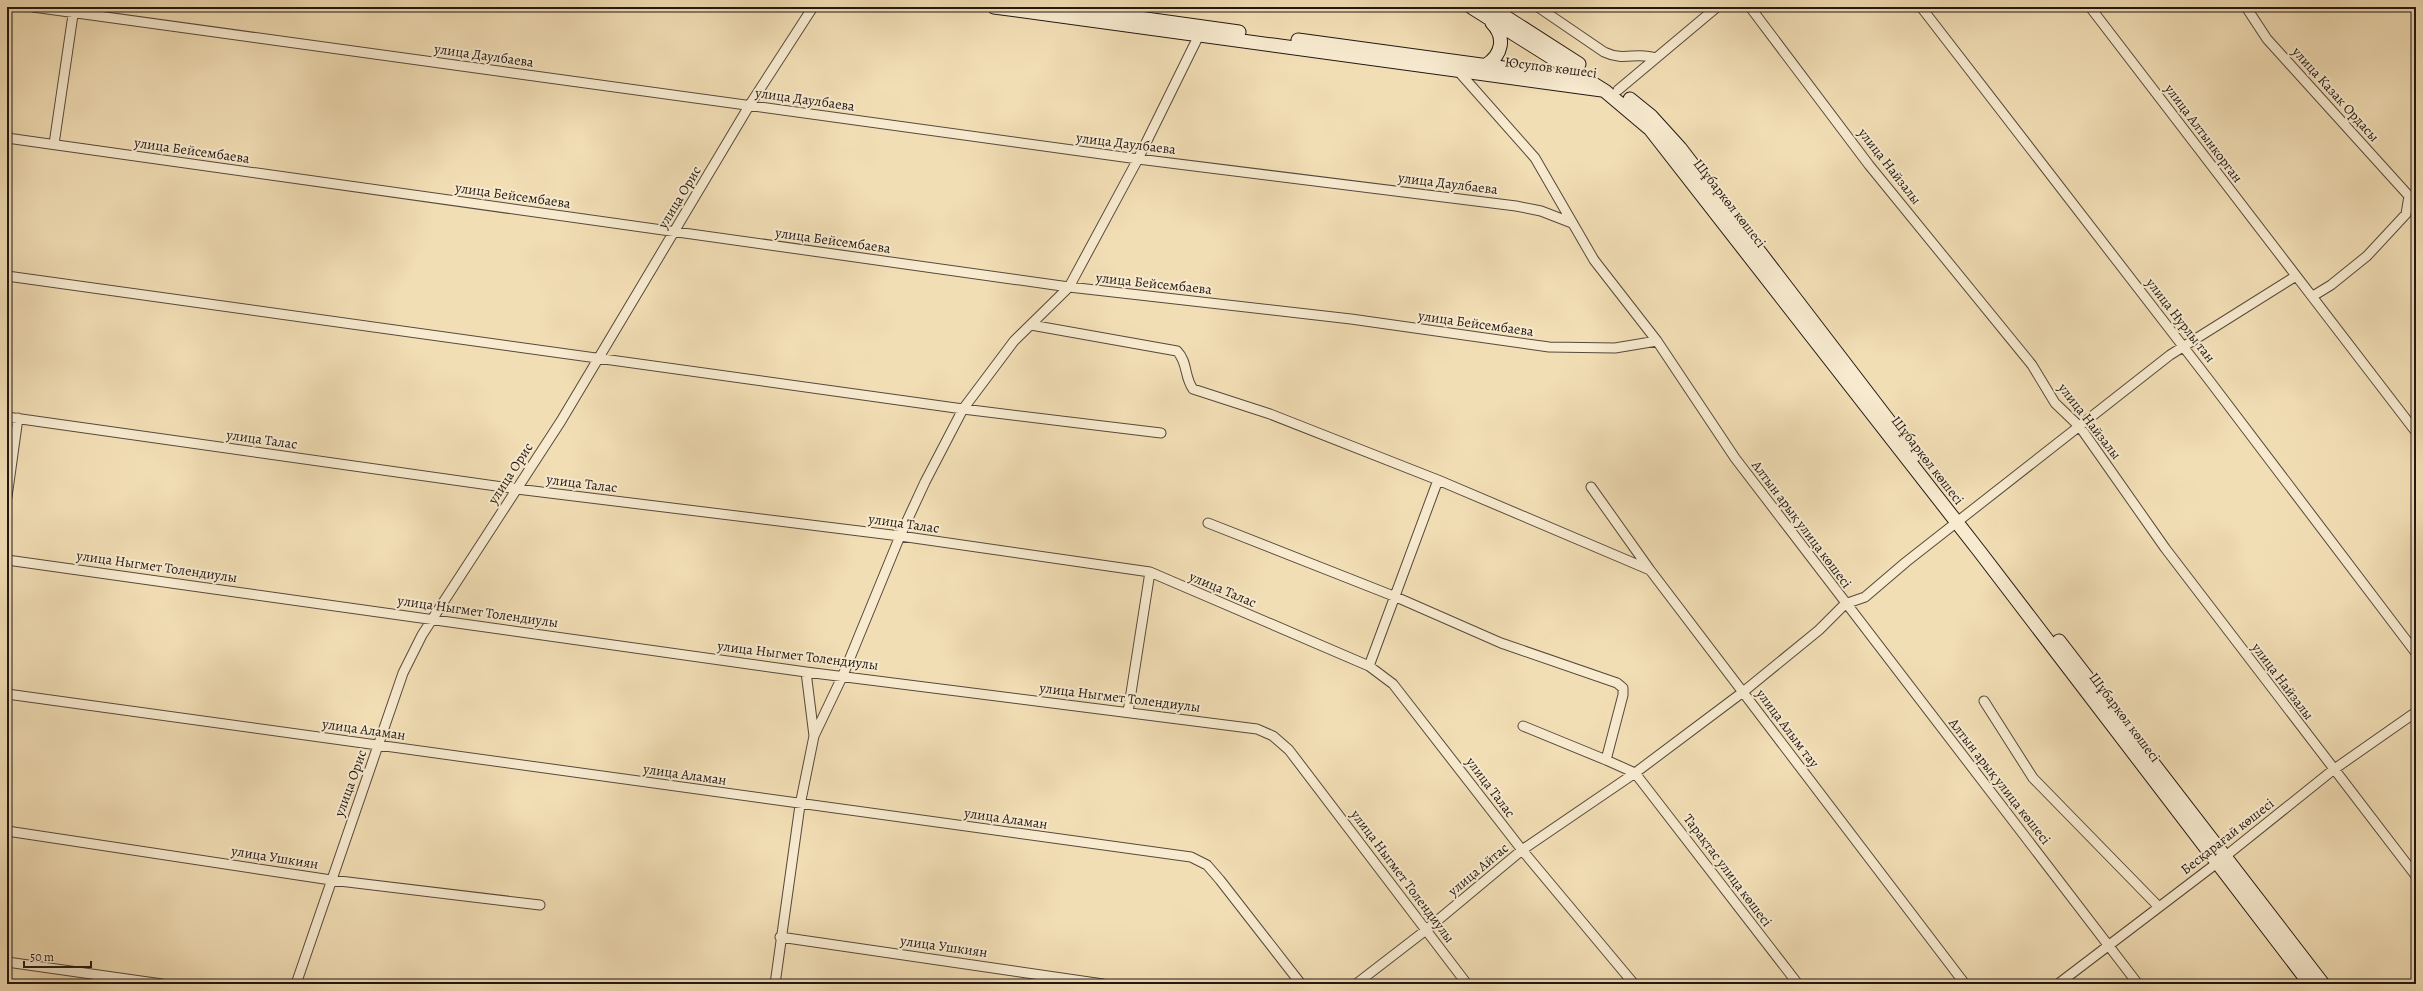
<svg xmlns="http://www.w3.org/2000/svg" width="2423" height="991" font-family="Alegreya,serif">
<rect width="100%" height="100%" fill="#f2deb5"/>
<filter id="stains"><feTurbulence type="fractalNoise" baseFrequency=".005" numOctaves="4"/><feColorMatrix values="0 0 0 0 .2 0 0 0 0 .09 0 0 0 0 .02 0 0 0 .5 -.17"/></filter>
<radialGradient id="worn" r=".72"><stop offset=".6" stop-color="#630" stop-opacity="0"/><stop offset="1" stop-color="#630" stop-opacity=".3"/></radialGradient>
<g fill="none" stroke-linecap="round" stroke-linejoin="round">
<g stroke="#56493b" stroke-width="11">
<path id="street" d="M33,7L1138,159L1516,206L1541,211L1572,223
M1538,7L1604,52C1625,62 1636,51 1656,58
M1750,7L1869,165L2032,365L2055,403L2080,427L2165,548L2416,876
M1921,7L2209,380L2416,653
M2090,7L2416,432
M2246,7L2267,39L2409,196L2406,214L2367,256L2331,285L2313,296
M1459,72L1535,158L1594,260L1657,341L1735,458L2138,984
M1618,90L1717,7
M7,138L1069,287L1351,319L1549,347L1615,348L1657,341
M54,144L74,8
M7,276L963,409L1161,433
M1031,325L1177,351C1188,362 1184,377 1193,389L1270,414L1438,480L1369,666
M7,417L517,489L900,536L1150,572L1369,666L1393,684L1522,850L1634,984
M1438,480L1650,570
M1591,487L1650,570L1965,984
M7,497L18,418
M1208,523L1396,597L1501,643L1617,683L1623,688V695L1606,760L1635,773L1798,984
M7,560L806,672L1257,729L1273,736L1289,750L1467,984
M806,672L814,736
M7,694L1191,857L1207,865L1220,880L1301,984
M1984,701L2033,778L2158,906
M1128,712L1150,572
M1523,726L1606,760
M7,831L331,880L540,905
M780,937L1103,984
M7,962L162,984
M296,984L403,673L422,635L561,421L749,106L813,7
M775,984L800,805L814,736L843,675L900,536L925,482L963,409L1014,341L1069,287L1138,159L1201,31
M1356,984L1426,930L1522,850L1635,773L1743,692L1819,630L1845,604L1865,597L1906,562L2170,355L2296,276
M2058,984L2217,863L2333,770L2416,712"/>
</g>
<g stroke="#221712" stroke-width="15">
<path id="secondary" d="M994,7L1602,90
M1060,7L1239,32
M1471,7L1605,91L1650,129L1980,552L2310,984
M1490,7L1579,64
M1298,40L1555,75L1573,80
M1486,65C1502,55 1506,37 1492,23
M1630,99L1651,116L1680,148L1915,455
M2059,641L2323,984"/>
</g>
<use href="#street" stroke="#f7eacf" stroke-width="9"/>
<use href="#secondary" stroke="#f7eacf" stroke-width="13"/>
</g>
<g text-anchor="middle" stroke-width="4" stroke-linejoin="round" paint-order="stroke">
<g font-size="14" fill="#221712" stroke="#f7eacf">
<text transform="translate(484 55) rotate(8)" y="5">улица Даулбаева</text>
<text transform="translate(1551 67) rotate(7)" y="5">Юсупов көшесі</text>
<text transform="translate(2336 94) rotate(48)" y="5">улица Казак Ордасы</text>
<text transform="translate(805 99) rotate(8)" y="5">улица Даулбаева</text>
<text transform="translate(2204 133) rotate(53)" y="5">улица Алтынкорган</text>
<text transform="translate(1126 143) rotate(7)" y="5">улица Даулбаева</text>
<text transform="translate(192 150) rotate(8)" y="5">улица Бейсембаева</text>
<text transform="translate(1890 166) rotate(52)" y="5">улица Найзалы</text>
<text transform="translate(1448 183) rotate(7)" y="5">улица Даулбаева</text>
<text transform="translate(513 195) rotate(8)" y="5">улица Бейсембаева</text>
<text transform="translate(679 197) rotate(-59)" y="5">улица Орис</text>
<text transform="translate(1730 203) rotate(52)" y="5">Шұбаркөл көшесі</text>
<text transform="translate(833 240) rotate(8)" y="5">улица Бейсембаева</text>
<text transform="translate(1154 283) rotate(6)" y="5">улица Бейсембаева</text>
<text transform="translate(2181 320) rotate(52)" y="5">улица Нурлы тан</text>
<text transform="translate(1476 323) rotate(8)" y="5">улица Бейсембаева</text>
<text transform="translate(2090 421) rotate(52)" y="5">улица Найзалы</text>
<text transform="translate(262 439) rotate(8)" y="5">улица Талас</text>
<text transform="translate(1928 460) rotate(52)" y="5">Шұбаркөл көшесі</text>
<text transform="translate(510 473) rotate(-57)" y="5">улица Орис</text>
<text transform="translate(582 483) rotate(7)" y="5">улица Талас</text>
<text transform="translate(904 523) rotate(8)" y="5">улица Талас</text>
<text transform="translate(1802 524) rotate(53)" y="5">Алтын арық улица көшесі</text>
<text transform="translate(157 566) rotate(8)" y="5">улица Ныгмет Толендиулы</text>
<text transform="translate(1223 589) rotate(23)" y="5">улица Талас</text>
<text transform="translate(478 611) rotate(8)" y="5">улица Ныгмет Толендиулы</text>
<text transform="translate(798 655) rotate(7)" y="5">улица Ныгмет Толендиулы</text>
<text transform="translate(2283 681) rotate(53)" y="5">улица Найзалы</text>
<text transform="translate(1120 697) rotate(7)" y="5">улица Ныгмет Толендиулы</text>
<text transform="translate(2125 717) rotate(53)" y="5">Шұбаркөл көшесі</text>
<text transform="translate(1788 728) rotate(53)" y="5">улица Алым тау</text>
<text transform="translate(364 729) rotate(8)" y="5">улица Аламан</text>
<text transform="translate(685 774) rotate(8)" y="5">улица Аламан</text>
<text transform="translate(2000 781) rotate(52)" y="5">Алтын арық улица көшесі</text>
<text transform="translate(350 783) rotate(-70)" y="5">улица Орис</text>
<text transform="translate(1491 787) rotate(53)" y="5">улица Талас</text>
<text transform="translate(1006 818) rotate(8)" y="5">улица Аламан</text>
<text transform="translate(2227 836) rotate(-38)" y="5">Бесқарағай көшесі</text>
<text transform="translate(275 857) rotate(9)" y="5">улица Ушкиян</text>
<text transform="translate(1478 869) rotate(-40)" y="5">улица Айтас</text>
<text transform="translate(1728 870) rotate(53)" y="5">Тарақтас улица көшесі</text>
<text transform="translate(1403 876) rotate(53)" y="5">улица Ныгмет Толендиулы</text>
<text transform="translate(944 946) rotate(8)" y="5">улица Ушкиян</text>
</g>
</g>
<rect width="2423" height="991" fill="none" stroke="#f2deb5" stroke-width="24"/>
<rect x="8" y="8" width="2407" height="975" fill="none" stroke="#221712" stroke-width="2"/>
<rect x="12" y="12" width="2399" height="967" fill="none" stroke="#221712"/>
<path d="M24 961v6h67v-6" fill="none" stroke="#221712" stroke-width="2"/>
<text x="30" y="961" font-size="12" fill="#221712" stroke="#f7eacf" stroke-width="3" paint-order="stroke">50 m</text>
<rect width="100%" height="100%" filter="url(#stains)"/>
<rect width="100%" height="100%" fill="url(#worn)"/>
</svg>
